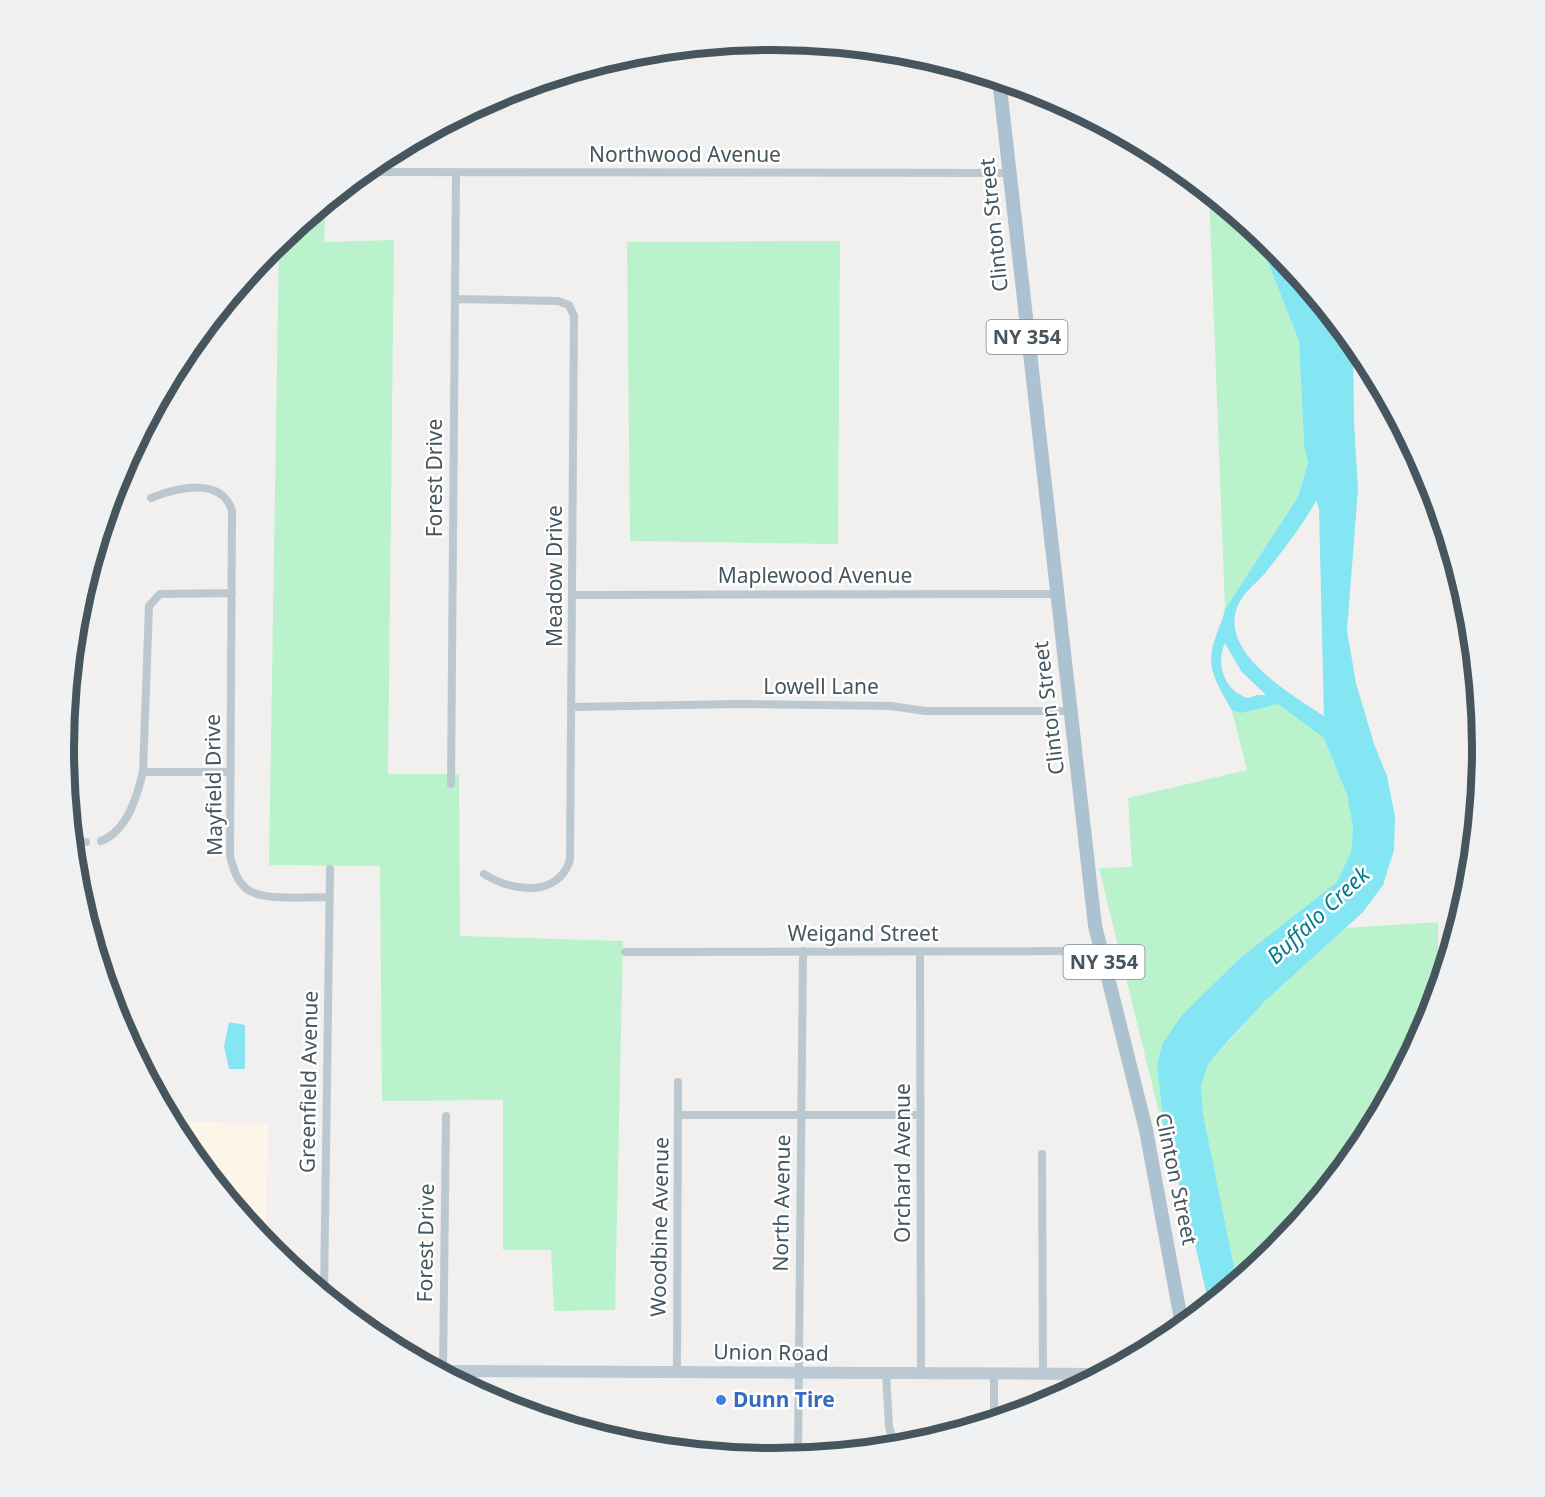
<svg xmlns="http://www.w3.org/2000/svg" width="1545" height="1497" font-family="'Noto Sans',sans-serif">
<rect width="100%" height="100%" fill="#f2efef"/>
<path fill="#fdf5e7" d="M172,1122L268,1123L266,1245L182,1142Z"/>
<path fill="#baf3cb" d="M1209,193L1256,232L1299,341L1304,445L1308,463L1298,497L1225,609Z
M326,202L324,242L394,240L388,774H459L460,936L623,941L615,1310L554,1311L551,1250H503V1100L382,1101L380,866L269,865L279,240Z
M840,241L838,544L630,541L627,242Z
M1278,703L1324,738L1347,795L1353,828L1351,852L1338,882L1240,958L1181,1016L1162,1044L1157,1066L1165,1137L1099,868L1132,867L1128,798L1247,770L1232,711L1242,713Z
M1438,922V950H1449L1428,1020L1362,1143L1274,1250L1237,1281L1203,1114L1201,1085L1209,1063L1265,1001L1345,928Z"/>
<path fill="#84e5f3" fill-rule="evenodd" d="M1256,232L1274,247L1353,343L1354,422L1358,489L1347,631L1356,683L1374,744L1387,776L1395,816L1394,850L1383,885L1363,912L1265,1001L1228,1041L1209,1063L1201,1085L1203,1114L1237,1281L1209,1304L1187,1211L1165,1137L1157,1066L1162,1044L1181,1016L1240,958L1337,882L1351,852L1353,828L1347,795L1324,738L1278,704L1242,713L1232,711C1224,695 1211,677 1211,659C1211,642 1222,625 1225,609L1298,497L1308,463L1304,445L1299,341ZM1316,501L1319,509L1324,716C1291,694 1215,651 1239,603C1245,591 1258,582 1266,572C1284,549 1302,526 1316,501ZM1225,643L1241,671L1266,695H1257L1248,698C1225,691 1215,665 1225,643Z
M229,1022L245,1025V1069H229L224,1046Z"/>
<g fill="none" stroke-linecap="round" stroke-linejoin="round">
<path stroke="#bcc8cf" stroke-width="8" d="M361,172L1009,173
M455,299L558,301L569,305L574,316L570,860C558,898 512,892 484,874
M151,498C176,488 222,476 232,511L230,856C233,868 237,882 248,890C264,901 310,897 330,897
M573,595L1057,594
M70,678H75
M572,707L738,704L891,706L925,711H1070
M143,772H230
M451,784L456,173
M101,841C127,831 137,797 143,772L149,606L160,594L232,593
M72,842H86
M625,952L1102,951
M920,952L921,1374
M679,1115H920
M1042,1154L1043,1374
M324,1294L330,869
M443,1371L446,1116
M677,1372L678,1082
M886,1374L889,1427L895,1446
M994,1374V1419
M798,1455L803,951"/>
<path stroke="#bbcad5" stroke-width="12" d="M440,1371L1101,1374"/>
<path stroke="#adc2d0" stroke-width="14" d="M999,79L1095,926L1146,1130L1182,1325"/>
</g>
<circle fill="#3f7fe0" stroke="#fff" stroke-width="2" cx="721" cy="1400" r="6"/>
<g text-anchor="middle" stroke-width="5" stroke-linejoin="round" paint-order="stroke">
<g fill="#fff" stroke="#7e888e" stroke-width="1.5">
<rect x="986.5" y="320" width="81" height="34" rx="4.5"/>
<rect x="1063.5" y="945" width="81" height="34" rx="4.5"/>
</g>
<g font-size="20" font-weight="bold" fill="#46555e">
<text x="1027" y="344">NY 354</text>
<text x="1104" y="969">NY 354</text>
</g>
<g font-size="21" fill="#46555e" stroke="#fff">
<text x="685" y="162">Northwood Avenue</text>
<text transform="translate(994 225) rotate(-96)" y="7">Clinton Street</text>
<text transform="translate(435 478) rotate(-90)" y="7">Forest Drive</text>
<text transform="translate(555 576) rotate(-90)" y="7">Meadow Drive</text>
<text x="815" y="583">Maplewood Avenue</text>
<text x="821" y="694">Lowell Lane</text>
<text transform="translate(1049 708) rotate(-97)" y="7">Clinton Street</text>
<text transform="translate(214 785) rotate(-91)" y="7">Mayfield Drive</text>
<text x="863" y="941">Weigand Street</text>
<text transform="translate(309 1082) rotate(-89)" y="7">Greenfield Avenue</text>
<text transform="translate(903 1163) rotate(-90)" y="7">Orchard Avenue</text>
<text transform="translate(1176 1179) rotate(78)" y="7">Clinton Street</text>
<text transform="translate(782 1203) rotate(-89)" y="7">North Avenue</text>
<text transform="translate(660 1227) rotate(-89)" y="7">Woodbine Avenue</text>
<text transform="translate(426 1243) rotate(-89)" y="7">Forest Drive</text>
<text transform="translate(771 1353) rotate(1)" y="7">Union Road</text>
</g>
<g font-size="21" font-weight="bold" fill="#366cbe" stroke="#fff" text-anchor="start">
<text x="733" y="1407">Dunn Tire</text>
</g>
<g font-size="22" font-style="italic" fill="#047c8d" stroke="#fff">
<text transform="translate(1318 915) rotate(-43)" y="8">Buffalo Creek</text>
</g>
</g>
<path d="M0 0H1545V1497H0ZM74 749a699 699 0 1 1 1398 0a699 699 0 1 1-1398 0Z" fill="#f0f1f2" fill-rule="evenodd"/>
<path fill="none" stroke="#46555e" stroke-width="8" d="M74 749a699 699 0 1 1 1398 0a699 699 0 1 1-1398 0Z"/>
</svg>
